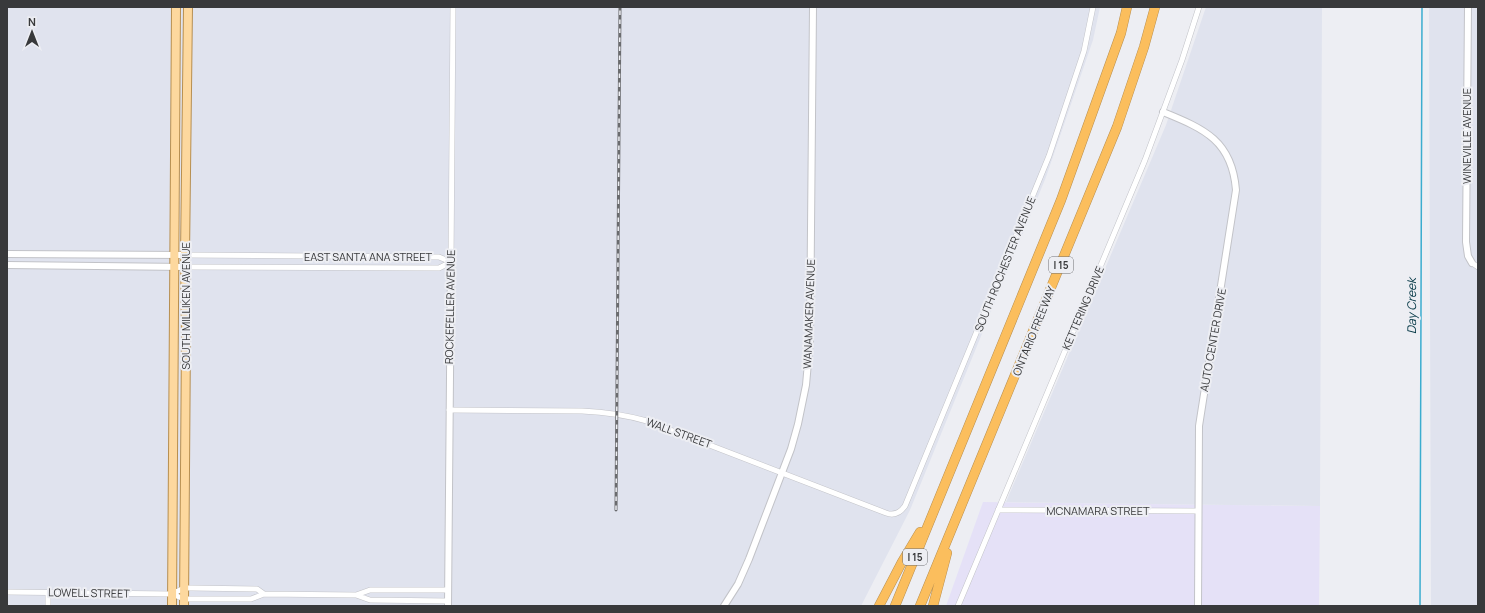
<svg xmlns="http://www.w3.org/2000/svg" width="1485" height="613" font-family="Manrope,sans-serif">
<rect width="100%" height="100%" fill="#edeef3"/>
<path fill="#e5e1f7" d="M983,502L1320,506L1319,606H946Z"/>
<path fill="#e0e3ee" d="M7,7H1100L1093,40L1046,177L910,510L861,606H7Z
M1206,7H1322L1320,506L1006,502L1166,125Z
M1429,7H1478V606H1431Z"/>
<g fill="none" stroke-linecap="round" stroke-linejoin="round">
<path stroke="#3badcf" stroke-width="1.5" d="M1420,606L1422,7"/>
<g stroke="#c2c3c8" stroke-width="6">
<path id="minor" d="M185,255L439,257L451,262
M451,262L453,7
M1472,263L1478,267
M186,267L439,268L451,262
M449,410L582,411C604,412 626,415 647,421L886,513C894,516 900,513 905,506L1049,156L1084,51L1093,7
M998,510L1198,511
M7,592L172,594L184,599H251L264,594L356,595L370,600L448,601
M172,594L184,588H192L257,589L264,594
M356,595L370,590H448
M48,606V593
M958,606L1145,160L1182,60L1199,7"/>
</g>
<g stroke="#c2c3c8" stroke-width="8">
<path id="tertiary" d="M1468,7L1466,242L1468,256L1472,263
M1163,112C1205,129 1232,141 1236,190L1199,426L1198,606
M7,254L185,255
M7,265L186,267
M448,606L451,262
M724,606L738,584L749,559L791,449L798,424L806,385L810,340L813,7"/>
</g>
<g stroke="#b78f51" stroke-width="10">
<path id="primary" d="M172,606L176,7
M184,606L186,336L185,255L188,7"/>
</g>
<g stroke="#b78f51" stroke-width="10">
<path id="motorway" d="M879,606L902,562L920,532
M895,606L1061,200L1121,33L1127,7
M920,606L1117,127L1144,47L1155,7
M933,606L947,553"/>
</g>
<use href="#minor" stroke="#fff" stroke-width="5"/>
<use href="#tertiary" stroke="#fff" stroke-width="6"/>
<use href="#primary" stroke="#fdd89e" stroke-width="8"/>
<use href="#motorway" stroke="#fbbe5d" stroke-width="9"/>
<g stroke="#6a6b6e" stroke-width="3">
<path id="rail" d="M616,510L620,7"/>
</g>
<use href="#rail" stroke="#edeef3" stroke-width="1.5" stroke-dasharray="4.5" stroke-linecap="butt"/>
</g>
<g text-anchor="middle" stroke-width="4" stroke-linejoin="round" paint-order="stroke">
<g fill="#edeef3" stroke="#6e6f72" stroke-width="1">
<rect x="1049" y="257" width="24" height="16" rx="3"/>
<rect x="903" y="549" width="24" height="16" rx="3"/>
</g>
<g font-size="10" font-weight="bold" fill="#38393b">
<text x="1061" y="269">I 15</text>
<text x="915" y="561">I 15</text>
</g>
<g font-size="11" fill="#38393b" stroke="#edeef3">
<text transform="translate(1467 136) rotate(-90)" y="4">WINEVILLE AVENUE</text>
<text x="368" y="261">EAST SANTA ANA STREET</text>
<text transform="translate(1005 264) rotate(-68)" y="4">SOUTH ROCHESTER AVENUE</text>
<text transform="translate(186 306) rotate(-90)" y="4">SOUTH MILLIKEN AVENUE</text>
<text transform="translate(450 307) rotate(-89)" y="4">ROCKEFELLER AVENUE</text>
<text transform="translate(1083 308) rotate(-67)" y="4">KETTERING DRIVE</text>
<text transform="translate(809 314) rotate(-88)" y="4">WANAMAKER AVENUE</text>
<text transform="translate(1034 331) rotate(-68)" y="4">ONTARIO FREEWAY</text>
<text transform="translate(1213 340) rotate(-80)" y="4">AUTO CENTER DRIVE</text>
<text transform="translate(679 433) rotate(20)" y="4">WALL STREET</text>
<text x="1098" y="515">MCNAMARA STREET</text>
<text transform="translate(89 593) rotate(1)" y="4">LOWELL STREET</text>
</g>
<g font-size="12" font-style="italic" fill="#003543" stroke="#edeef3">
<text transform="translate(1412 306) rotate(-90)" y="4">Day Creek</text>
</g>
</g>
<rect width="1485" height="613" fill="none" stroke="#38393b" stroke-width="16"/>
<g transform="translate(32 32)" stroke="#edeef3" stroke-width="3" paint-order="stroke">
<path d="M0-3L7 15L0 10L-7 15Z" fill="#38393b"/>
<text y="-6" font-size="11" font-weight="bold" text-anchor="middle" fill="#38393b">N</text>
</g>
</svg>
